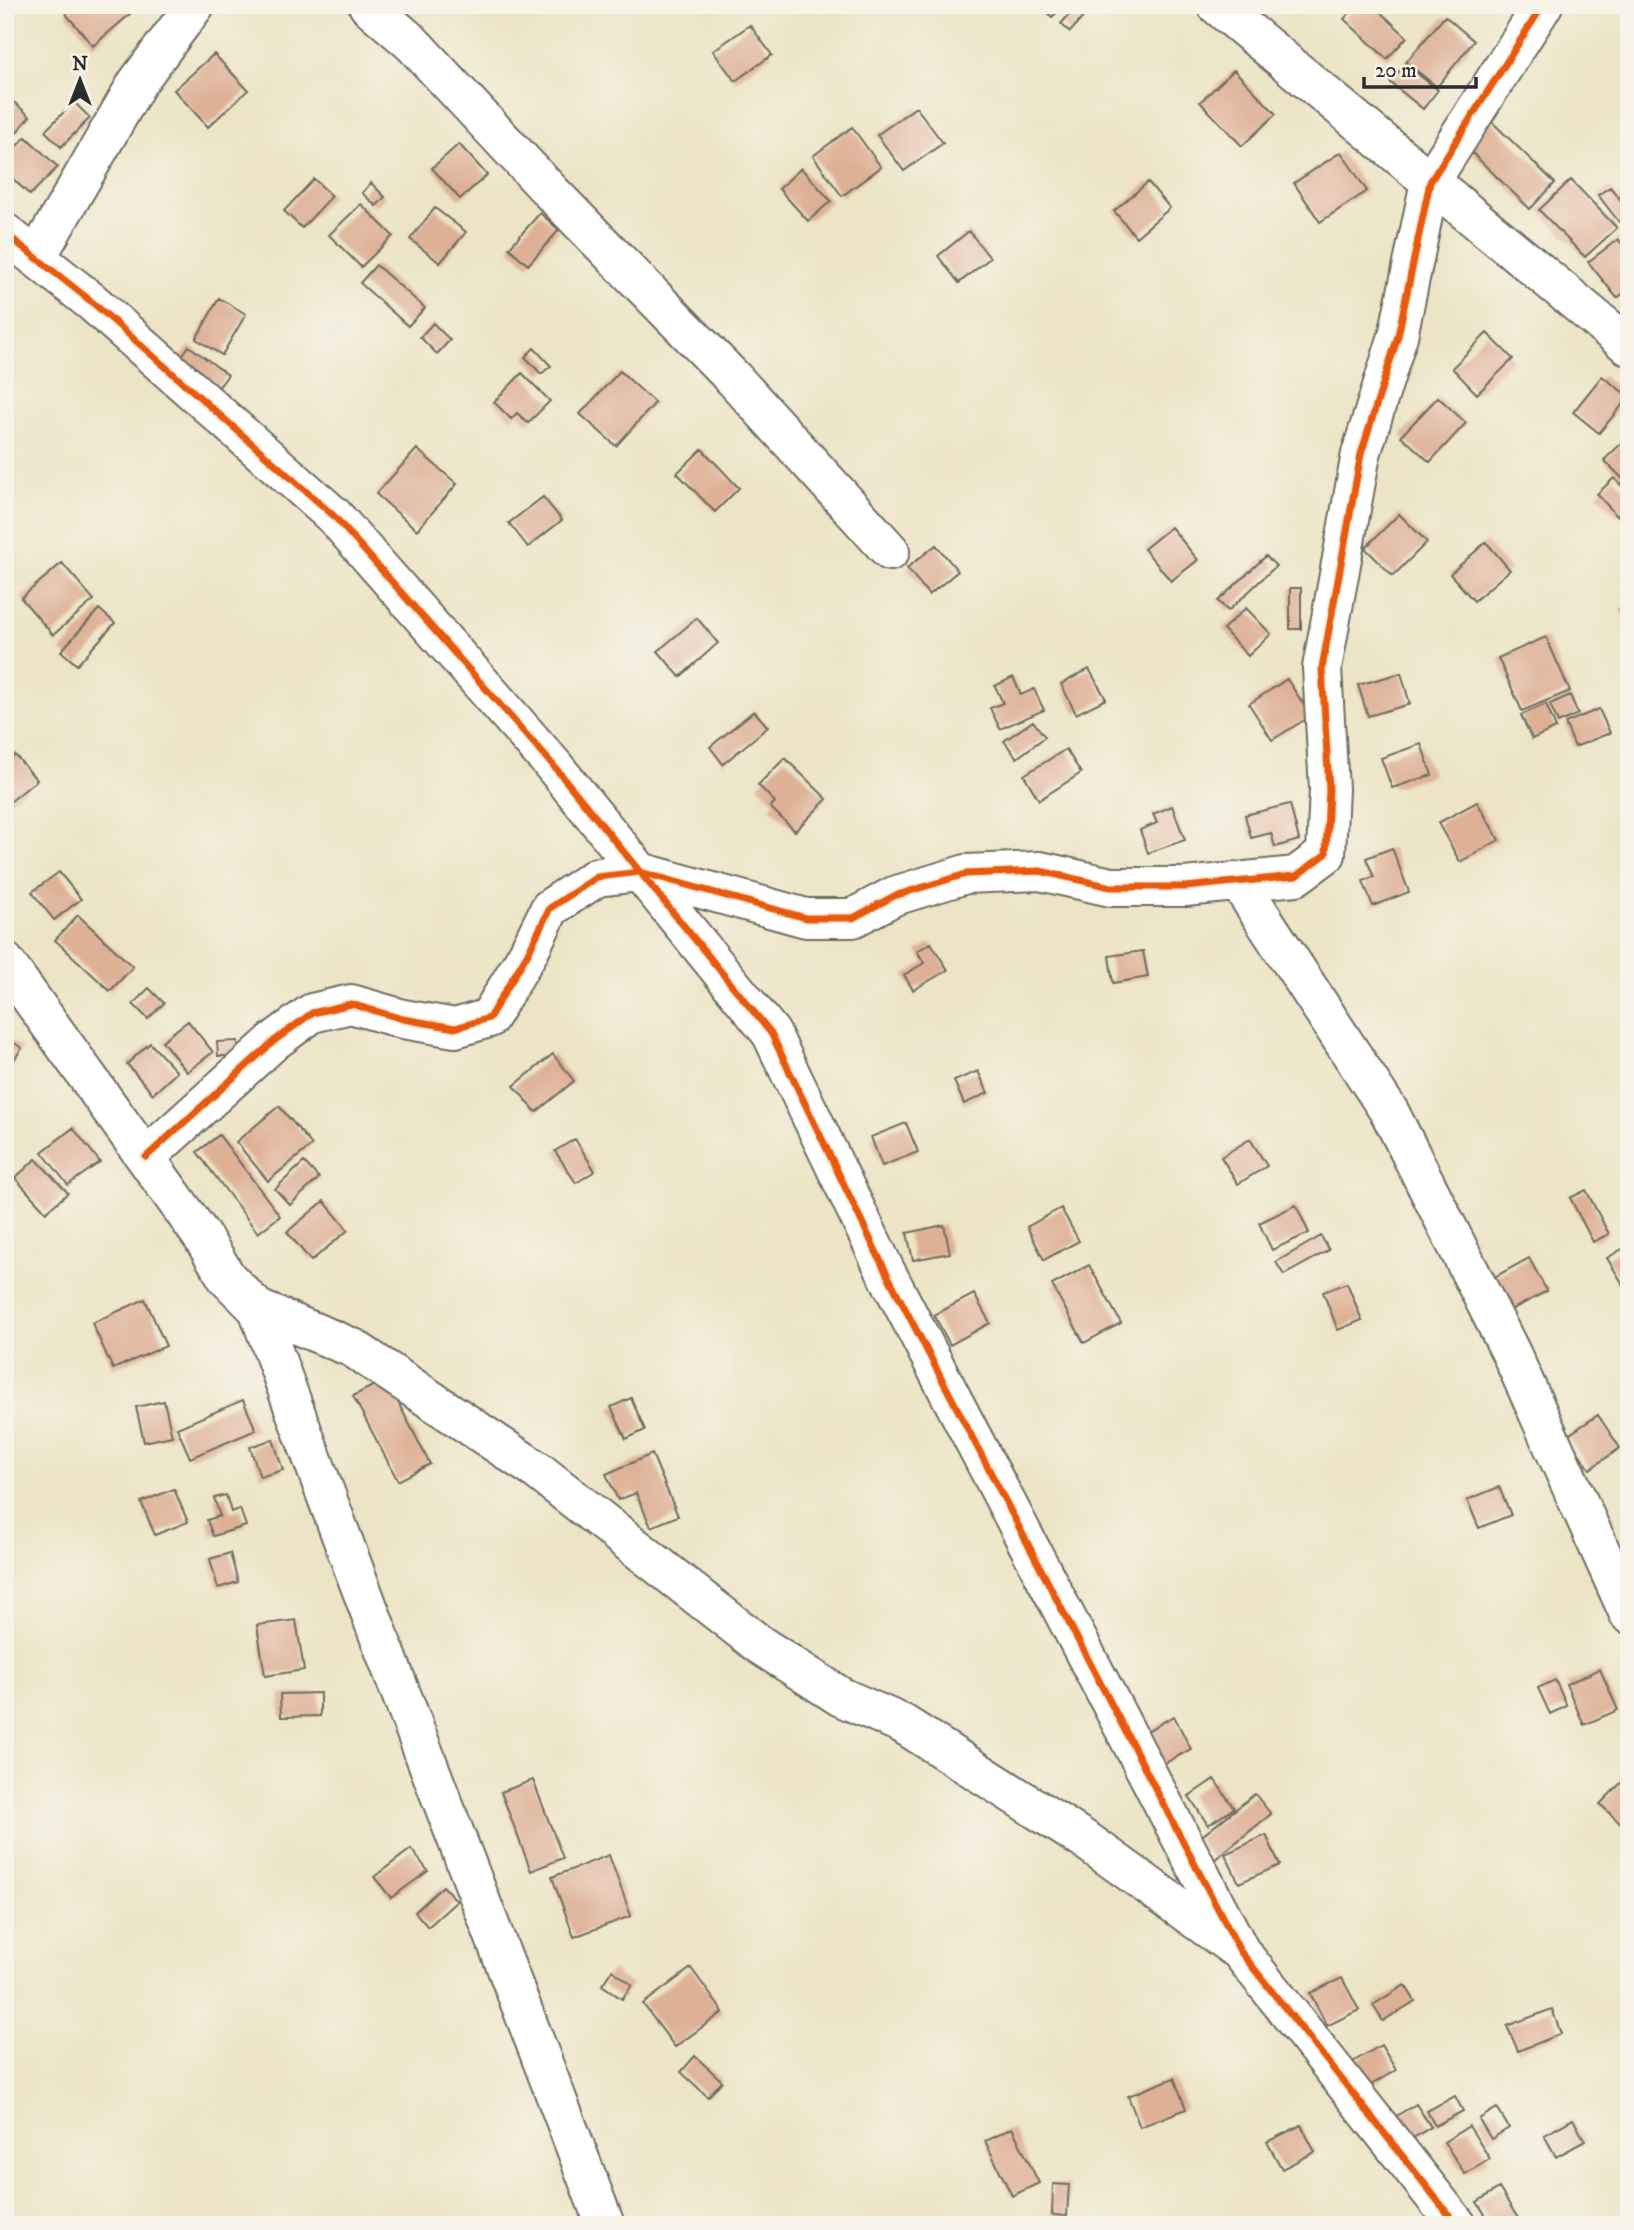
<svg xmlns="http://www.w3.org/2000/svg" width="1634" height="2230" viewBox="0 0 1634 2230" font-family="'IM FELL DW Pica',serif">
<rect width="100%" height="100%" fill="#f7f3e8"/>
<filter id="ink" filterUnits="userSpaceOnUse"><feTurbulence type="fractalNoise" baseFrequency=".0143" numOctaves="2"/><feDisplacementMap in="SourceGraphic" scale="14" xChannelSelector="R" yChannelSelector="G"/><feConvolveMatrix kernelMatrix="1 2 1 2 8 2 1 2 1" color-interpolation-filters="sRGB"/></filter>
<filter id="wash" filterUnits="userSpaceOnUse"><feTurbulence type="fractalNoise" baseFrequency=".00686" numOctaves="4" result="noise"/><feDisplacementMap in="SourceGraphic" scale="28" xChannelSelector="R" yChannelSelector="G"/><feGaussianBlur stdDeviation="1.57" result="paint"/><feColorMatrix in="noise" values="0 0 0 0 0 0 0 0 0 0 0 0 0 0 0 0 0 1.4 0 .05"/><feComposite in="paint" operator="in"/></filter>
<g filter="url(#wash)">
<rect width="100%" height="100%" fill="#ece4c5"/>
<g id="blocks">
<path fill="#deb197" d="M 76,5 L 123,5 L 130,14 L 93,46 L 66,14 Z
M 1040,5 L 1065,5 L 1052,17 Z
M 1077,5 L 1094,5 L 1070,32 L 1061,24 Z
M 1357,5 L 1373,5 L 1407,37 L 1387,59 L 1344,19 Z
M 1445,16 L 1474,41 L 1437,87 L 1406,62 Z
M 750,25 L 772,55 L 735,81 L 713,51 Z
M 214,54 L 248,90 L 208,127 L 174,90 Z
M 1405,64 L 1438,90 L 1423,109 L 1390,82 Z
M 1234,70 L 1276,114 L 1242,146 L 1200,102 Z
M 9,98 L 30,116 L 12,138 L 5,132 L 5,102 Z
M 74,102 L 90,118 L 61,147 L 45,131 Z
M 916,107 L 943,143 L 904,171 L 877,135 Z
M 1491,121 L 1555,183 L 1530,209 L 1466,147 Z
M 852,127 L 881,167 L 842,196 L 813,156 Z
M 26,137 L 58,167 L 30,195 L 5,171 L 5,157 Z
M 459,144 L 487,175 L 460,199 L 432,168 Z
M 1341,152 L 1367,191 L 1320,222 L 1294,183 Z
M 801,168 L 831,201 L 808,221 L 779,189 Z
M 314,179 L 332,196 L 302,228 L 284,211 Z
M 1571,180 L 1617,228 L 1585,257 L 1539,210 Z
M 1148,182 L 1170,208 L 1136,237 L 1114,211 Z
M 371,183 L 385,197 L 376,206 L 362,193 Z
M 1610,187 L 1629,210 L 1629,215 L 1619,222 L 1598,195 Z
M 361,204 L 393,236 L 361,267 L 329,235 Z
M 435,208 L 466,232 L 440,263 L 410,239 Z
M 540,213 L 559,230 L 528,265 L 509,248 Z
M 969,231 L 990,258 L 959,283 L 938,256 Z
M 1618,239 L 1629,252 L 1629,289 L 1617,298 L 1588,262 Z
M 376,265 L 425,308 L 408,326 L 360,283 Z
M 219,298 L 246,314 L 222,355 L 196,339 Z
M 433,323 L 450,340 L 437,354 L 420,337 Z
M 1487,333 L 1513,359 L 1477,394 L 1452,368 Z
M 189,346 L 228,375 L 218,388 L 179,360 Z
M 534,348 L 551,366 L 541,374 L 525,357 Z
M 620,371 L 655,403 L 616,446 L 580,414 Z
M 522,373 L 550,401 L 528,423 L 517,413 L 511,419 L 494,402 Z
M 1602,376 L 1629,397 L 1599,433 L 1573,412 Z
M 1438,397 L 1466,423 L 1430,462 L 1401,436 Z
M 1629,436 L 1629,485 L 1604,460 Z
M 417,449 L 457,484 L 417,530 L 376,494 Z
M 702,449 L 739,488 L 715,512 L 677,473 Z
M 1614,478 L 1629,493 L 1629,505 L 1617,516 L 1597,494 Z
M 543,497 L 562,520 L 528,547 L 509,523 Z
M 1399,514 L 1427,542 L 1393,576 L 1365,548 Z
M 1171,527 L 1198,560 L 1171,581 L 1144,549 Z
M 1486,542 L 1510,570 L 1474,601 L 1450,574 Z
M 936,545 L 958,571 L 929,595 L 907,568 Z
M 1266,556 L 1276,566 L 1228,611 L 1218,601 Z
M 62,563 L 94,600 L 53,635 L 21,598 Z
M 1290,588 L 1301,588 L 1301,629 L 1290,629 Z
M 1629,605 L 1629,625 L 1620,610 Z
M 1246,608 L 1271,634 L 1248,656 L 1223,629 Z
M 99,609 L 115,623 L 77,665 L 61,651 Z
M 697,618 L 718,643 L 680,677 L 658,651 Z
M 1546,637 L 1570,691 L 1522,711 L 1498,658 Z
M 1089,669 L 1106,699 L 1076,714 L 1061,684 Z
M 1401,673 L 1410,704 L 1368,716 L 1358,685 Z
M 1013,677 L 1021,695 L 1034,689 L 1044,710 L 1000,729 L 990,708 L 1003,703 L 995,686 Z
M 1287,679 L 1311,716 L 1272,740 L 1249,704 Z
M 1570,695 L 1578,714 L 1558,723 L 1550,704 Z
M 1546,704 L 1556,728 L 1532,739 L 1521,715 Z
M 1599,709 L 1610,733 L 1575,747 L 1565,723 Z
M 754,711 L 768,727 L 723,764 L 710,747 Z
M 1033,721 L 1045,737 L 1017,758 L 1004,741 Z
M 1421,744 L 1432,775 L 1392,788 L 1381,758 Z
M 1066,749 L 1081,773 L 1039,800 L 1024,775 Z
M 15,755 L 37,780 L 5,806 L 5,763 Z
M 785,758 L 827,799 L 795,831 L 770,807 L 775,802 L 758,785 Z
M 1477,802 L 1499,840 L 1460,862 L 1438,823 Z
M 1290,804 L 1299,840 L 1275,847 L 1271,833 L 1251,838 L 1245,815 Z
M 1172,806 L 1185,840 L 1148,853 L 1140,830 L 1157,823 L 1153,814 Z
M 1392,848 L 1409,892 L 1373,906 L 1363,881 L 1374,877 L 1366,858 Z
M 59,872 L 81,899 L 54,920 L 32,892 Z
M 78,915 L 133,967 L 110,991 L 55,940 Z
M 931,943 L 948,970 L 913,990 L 904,975 L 924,963 L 917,951 Z
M 1143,951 L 1148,977 L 1113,983 L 1109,956 Z
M 149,988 L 164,1003 L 148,1019 L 133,1004 Z
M 188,1021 L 213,1052 L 187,1072 L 162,1041 Z
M 5,1037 L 22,1048 L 5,1073 Z
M 238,1041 L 238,1056 L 218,1056 L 217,1042 Z
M 150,1043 L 177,1072 L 153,1094 L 127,1064 Z
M 553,1054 L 574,1081 L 536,1112 L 514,1086 Z
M 978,1071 L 988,1093 L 964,1104 L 954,1081 Z
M 279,1106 L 312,1145 L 268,1181 L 236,1142 Z
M 906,1123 L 918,1152 L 882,1166 L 871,1137 Z
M 73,1128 L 100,1162 L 68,1185 L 42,1152 Z
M 219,1135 L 280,1216 L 258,1233 L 197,1152 Z
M 575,1139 L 595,1171 L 576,1183 L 555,1151 Z
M 1250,1139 L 1267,1166 L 1238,1184 L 1221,1157 Z
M 36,1159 L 68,1193 L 46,1212 L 15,1178 Z
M 304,1162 L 319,1178 L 290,1205 L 275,1189 Z
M 1586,1190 L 1609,1234 L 1593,1242 L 1570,1198 Z
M 324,1201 L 348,1230 L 311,1261 L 287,1232 Z
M 1296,1205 L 1309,1233 L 1272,1250 L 1259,1223 Z
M 1061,1208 L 1079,1241 L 1044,1260 L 1027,1227 Z
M 944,1225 L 950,1253 L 913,1260 L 907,1233 Z
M 1321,1236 L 1329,1250 L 1284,1275 L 1276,1262 Z
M 1629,1245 L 1629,1283 L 1624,1286 L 1607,1258 Z
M 1529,1258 L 1547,1291 L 1509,1311 L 1491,1279 Z
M 1089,1265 L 1121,1323 L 1084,1343 L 1052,1285 Z
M 1347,1283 L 1362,1320 L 1338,1330 L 1323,1292 Z
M 974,1294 L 990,1323 L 950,1345 L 934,1315 Z
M 145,1299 L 166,1346 L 113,1369 L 92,1323 Z
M 386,1379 L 430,1464 L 398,1481 L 353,1396 Z
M 631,1398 L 645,1430 L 626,1439 L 611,1407 Z
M 243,1400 L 256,1430 L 190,1458 L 177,1428 Z
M 164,1401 L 172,1436 L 144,1442 L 136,1407 Z
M 1598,1415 L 1620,1448 L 1590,1469 L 1567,1436 Z
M 273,1439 L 283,1470 L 260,1477 L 250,1447 Z
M 652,1454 L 678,1516 L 651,1527 L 636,1493 L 618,1500 L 606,1474 Z
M 1499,1487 L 1511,1515 L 1479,1528 L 1467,1500 Z
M 174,1489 L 188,1522 L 155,1535 L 141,1502 Z
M 226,1495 L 231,1512 L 240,1509 L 246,1526 L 213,1536 L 207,1520 L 220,1516 L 214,1498 Z
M 230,1553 L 238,1582 L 218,1588 L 210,1559 Z
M 296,1620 L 304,1670 L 265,1676 L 257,1625 Z
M 1600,1669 L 1618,1710 L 1584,1725 L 1566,1684 Z
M 1555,1680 L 1567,1706 L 1550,1714 L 1538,1688 Z
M 320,1693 L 320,1716 L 281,1717 L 280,1694 Z
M 1174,1716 L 1191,1749 L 1160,1766 L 1143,1733 Z
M 1629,1775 L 1629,1828 L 1627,1830 L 1600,1804 Z
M 1214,1779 L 1234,1808 L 1208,1825 L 1189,1796 Z
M 533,1780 L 563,1858 L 531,1871 L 501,1792 Z
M 1255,1794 L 1271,1814 L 1214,1860 L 1197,1840 Z
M 1266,1835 L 1280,1865 L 1239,1883 L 1225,1854 Z
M 411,1849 L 428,1871 L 391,1898 L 374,1877 Z
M 609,1855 L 631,1916 L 574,1937 L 552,1877 Z
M 443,1886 L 457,1901 L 428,1927 L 415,1912 Z
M 691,1968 L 723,2012 L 675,2047 L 643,2004 Z
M 612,1970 L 632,1985 L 622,1999 L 602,1985 Z
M 1342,1978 L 1359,2010 L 1327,2026 L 1310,1993 Z
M 1405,1985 L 1415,2001 L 1383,2021 L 1373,2005 Z
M 1552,2009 L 1561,2034 L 1518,2051 L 1507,2026 Z
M 1381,2045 L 1396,2070 L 1366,2088 L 1351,2063 Z
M 695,2056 L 722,2081 L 708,2097 L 681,2072 Z
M 1174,2078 L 1186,2109 L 1140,2127 L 1128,2096 Z
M 1455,2096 L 1463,2111 L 1435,2126 L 1427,2111 Z
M 1416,2104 L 1431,2127 L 1405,2143 L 1391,2119 Z
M 1497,2108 L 1509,2128 L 1491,2139 L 1479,2119 Z
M 1573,2119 L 1585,2141 L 1556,2157 L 1544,2135 Z
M 1301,2125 L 1315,2152 L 1282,2169 L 1267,2142 Z
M 1469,2126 L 1490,2159 L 1465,2174 L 1444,2142 Z
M 1012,2128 L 1039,2183 L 1012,2196 L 985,2141 Z
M 1053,2184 L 1069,2185 L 1067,2216 L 1052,2215 Z
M 1499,2188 L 1521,2223 L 1518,2225 L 1492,2225 L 1477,2202 Z"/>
</g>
</g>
<g filter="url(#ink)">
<use href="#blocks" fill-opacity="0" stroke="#6f6c61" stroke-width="2"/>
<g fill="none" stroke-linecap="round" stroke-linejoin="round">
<g stroke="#6f6c61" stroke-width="42">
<path id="street" d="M 368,5 L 412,43 L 552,193 L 734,379 L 890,551
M 5,233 L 92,302 L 334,516 L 553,765 L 771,1033 L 885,1270 L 1240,1951 L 1457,2225
M 36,258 L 137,83 L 195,5
M 1239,882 L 1390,1113 L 1511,1353 L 1629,1614
M 146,1157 L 274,1041 L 312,1013 L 351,1004 L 403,1019 L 455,1028 L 489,1018 L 528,953 L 550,908 L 597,877 L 640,872 L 806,918 L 853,918 L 894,896 L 966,874 L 1040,871 L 1111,887 L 1185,887 L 1296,876 L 1326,854 L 1329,789 L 1322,668 L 1361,454 L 1398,336 L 1430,182 L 1543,5
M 258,1309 L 353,1348 L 538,1471 L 760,1645 L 841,1697 L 903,1724 L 1088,1842 L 1234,1947"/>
</g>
<g stroke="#6f6c61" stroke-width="42">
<path id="secondary" d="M 1217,5 L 1629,346
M 5,962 L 203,1238 L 227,1278 L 258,1309 C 368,1616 489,1919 605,2225"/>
</g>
<use href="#street" stroke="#fff" stroke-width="38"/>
<use href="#secondary" stroke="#fff" stroke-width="38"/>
<g stroke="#f7f3e8" stroke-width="11">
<path id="cycleway" d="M 5,233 L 92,302 L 334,516 L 553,765 L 771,1033 L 885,1270 L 1240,1951 L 1457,2225
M 146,1157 L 274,1041 L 312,1013 L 351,1004 L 403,1019 L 455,1028 L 489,1018 L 528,953 L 550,908 L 597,877 L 640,872 L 806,918 L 853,918 L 894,896 L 966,874 L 1040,871 L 1111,887 L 1185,887 L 1296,876 L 1326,854 L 1329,789 L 1322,668 L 1361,454 L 1398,336 L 1430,182 L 1543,5"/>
</g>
<use href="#cycleway" stroke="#e8590c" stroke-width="7"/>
</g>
</g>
<rect width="1634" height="2230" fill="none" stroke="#f7f3e8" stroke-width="28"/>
<g transform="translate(80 80)" stroke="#f7f3e8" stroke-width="5" paint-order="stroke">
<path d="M0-5L12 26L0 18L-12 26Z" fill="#2b2b2b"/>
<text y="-10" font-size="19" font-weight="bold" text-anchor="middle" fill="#2b2b2b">N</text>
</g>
<path d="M1364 77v10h112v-10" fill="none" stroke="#2b2b2b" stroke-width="3.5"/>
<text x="1375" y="77" font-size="21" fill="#2b2b2b" stroke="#f7f3e8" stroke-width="5" paint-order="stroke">20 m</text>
</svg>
